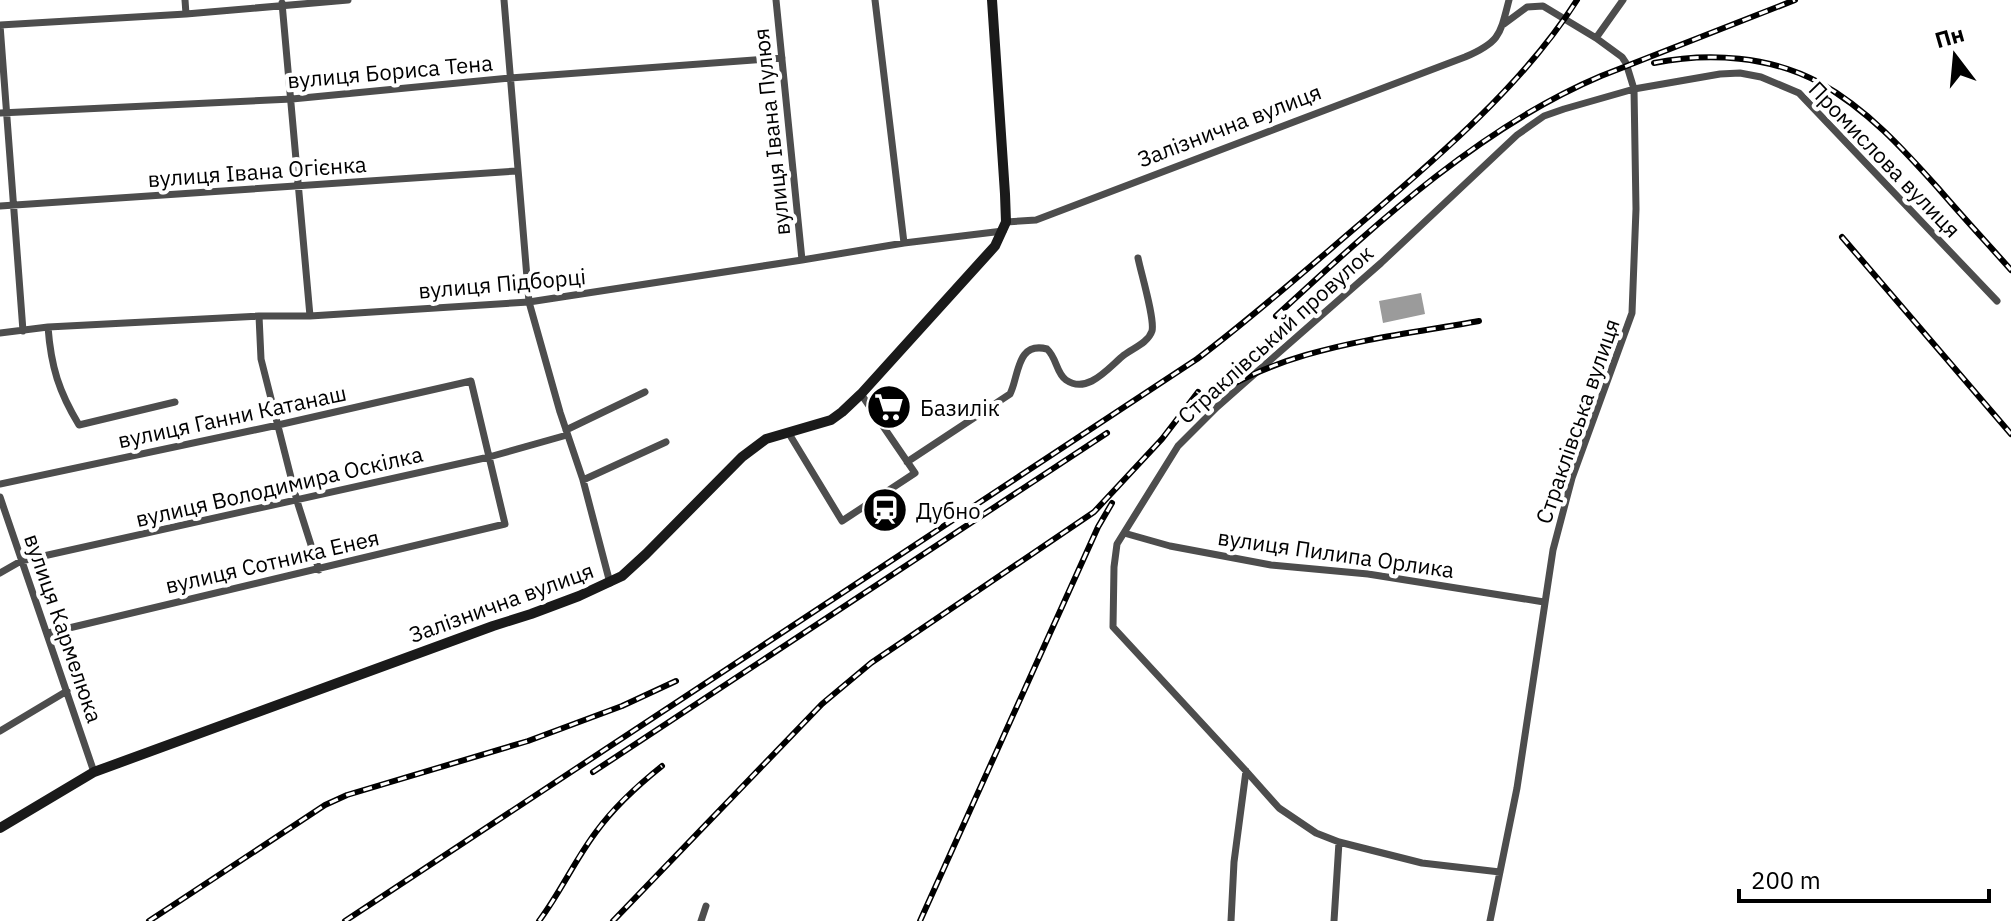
<svg xmlns="http://www.w3.org/2000/svg" width="2011" height="921" viewBox="0 0 2011 921" font-family="'IBM Plex Sans',sans-serif">
<rect width="100%" height="100%" fill="#fff"/>
<path fill="#9b9b9b" d="M 1421,293 L 1425,314 L 1383,323 L 1379,301 Z"/>
<g fill="none" stroke-linecap="round" stroke-linejoin="round">
<path stroke="#4d4d4d" stroke-width="7" d="M 185,0 L 186,14
M 504,0 L 529,302 L 560,412 L 583,480 L 610,583
M 776,0 L 802,260
M 875,0 L 904,243
M 282,3 L 310,316
M 0,25 L 186,14 L 348,0
M 0,25 L 23,331
M 1596,38 L 1623,0
M 0,113 L 292,99 L 510,78 L 782,58
M 0,206 L 517,171
M 1006,222 L 1036,220 L 1465,57 C 1500,42 1500,35 1509,0
M 259,316 L 261,359 L 297,501 L 319,570
M 48,327 C 51,367 59,392 79,425 L 175,402
M 0,333 L 48,327 L 259,316 L 310,316 L 529,302 L 802,260 L 904,243 L 1003,231
M 566,430 L 645,392
M 788,432 L 842,521 L 915,473 L 861,394
M 907,462 L 1010,394 C 1019,377 1016,341 1047,349 C 1057,358 1056,373 1066,380 C 1088,395 1109,367 1124,355 C 1133,348 1148,343 1152,331 C 1155,319 1141,273 1138,258
M 583,480 L 666,442
M 0,484 L 278,425 L 471,381 L 505,524 L 48,633
M 0,497 L 94,772
M 1124,533 L 1170,546 L 1271,565 L 1368,574 L 1544,602
M 0,573 L 21,561 L 489,457 L 567,435
M 0,731 L 67,691
M 1500,872 L 1422,863 L 1339,842 L 1316,833 L 1279,808 L 1246,771 L 1113,627 L 1114,567 L 1117,544 L 1178,446 L 1217,407 L 1381,263 L 1517,135 L 1544,116 L 1564,109 L 1634,89 L 1720,74 L 1740,73 L 1761,77 L 1799,93 L 1997,301
M 701,921 L 706,906
M 1231,921 L 1234,862 L 1246,771
M 1334,921 L 1339,842
M 1490,921 L 1517,788 L 1553,550 L 1572,478 L 1632,313 L 1636,209 L 1634,89 L 1626,63 L 1622,57 L 1596,38 L 1543,6 L 1527,7 L 1504,24"/>
<path stroke="#1a1a1a" stroke-width="10" d="M 0,828 L 94,772 L 493,626 L 531,614 L 579,596 L 622,576 L 646,554 L 742,457 L 766,439 L 831,420 L 842,412 L 861,394 L 995,246 L 1006,222 L 1005,194 L 992,0"/>
<g stroke="#000" stroke-width="6">
<path id="rail" d="M 1654,63 C 1709,52 1771,56 1820,83 C 1867,109 1903,149 1938,188 C 1962,216 1987,243 2011,270
M 1842,237 L 2011,434
M 1276,316 C 1374,226 1478,128 1601,76 L 1795,0
M 1191,411 C 1274,347 1380,339 1479,321
M 593,772 L 1107,433
M 149,921 L 325,805 L 347,795 L 528,741 L 622,706 L 676,681
M 345,921 L 1197,359 C 1254,316 1307,269 1361,223 C 1437,158 1524,84 1577,0
M 539,921 C 560,893 575,860 596,832 C 615,806 637,786 662,766
M 613,921 L 822,704 L 871,663 L 1094,512 L 1162,439 L 1198,392
M 920,921 L 1098,527 L 1112,503"/>
</g>
<use href="#rail" stroke="#fff" stroke-width="3" stroke-dasharray="9" stroke-linecap="butt"/>
</g>
<defs>
<g id="supermarket-disc" transform="scale(2.3)"><circle r="9.5" fill="#000" stroke="#fff"/><path d="M-6-5.5h2.5l.6 2H6L4.5 2H-2.5L-4.4-4H-6ZM-1.5 3.2a1.3 1.3 0 1 0 .1 0ZM3 3.2a1.3 1.3 0 1 0 .1 0Z" fill="#fff"/></g>
<g id="station-disc" transform="scale(2.3)"><circle r="9.5" fill="#000" stroke="#fff"/><path d="M-3-6H3Q5-6 5-4V2Q5 4 3 4L4.5 6H3L1.5 4h-3L-3 6H-4.5L-3 4Q-5 4-5 2V-4Q-5-6-3-6ZM-3.5-4v3h7v-3ZM-3.5 1v1.5H-2V1ZM2 1v1.5H3.5V1Z" fill="#fff"/></g>
</defs>
<g fill-rule="evenodd">
<use href="#supermarket-disc" x="889" y="407"/>
<use href="#station-disc" x="885" y="510"/>
</g>
<g text-anchor="middle" dominant-baseline="central" stroke-width="8" stroke-linejoin="round" paint-order="stroke">
<g font-size="22" fill="#000" stroke="#fff">
<text transform="translate(390 71) rotate(-5)">вулиця Бориса Тена</text>
<text transform="translate(1229 125) rotate(-21)">Залізнична вулиця</text>
<text transform="translate(771 132) rotate(-96)">вулиця Івана Пулюя</text>
<text transform="translate(1885 159) rotate(46)">Промислова вулиця</text>
<text transform="translate(257 171) rotate(-4)">вулиця Івана Огієнка</text>
<text transform="translate(502 283) rotate(-5)">вулиця Підборці</text>
<text transform="translate(1275 334) rotate(-42)">Страклівський провулок</text>
<text transform="translate(232 416) rotate(-12)">вулиця Ганни Катанаш</text>
<text transform="translate(1577 421) rotate(-71)">Страклівська вулиця</text>
<text transform="translate(279 486) rotate(-13)">вулиця Володимира Оскілка</text>
<text transform="translate(1336 553) rotate(8)">вулиця Пилипа Орлика</text>
<text transform="translate(272 561) rotate(-13)">вулиця Сотника Енея</text>
<text transform="translate(501 602) rotate(-20)">Залізнична вулиця</text>
<text transform="translate(64 628) rotate(71)">вулиця Кармелюка</text>
</g>
<g font-size="22" fill="#000" stroke="#fff" text-anchor="start">
<text x="920" y="407">Базилік</text>
<text x="916" y="510">Дубно</text>
</g>
</g>
<g transform="translate(1955 56) rotate(344)" stroke="#ffffff" stroke-width="6" paint-order="stroke">
<path d="M0-6L14 30L0 20L-14 30Z" fill="#000000"/>
<text y="-12" font-size="22" font-weight="bold" text-anchor="middle" fill="#000000">Пн</text>
</g>
<path d="M1739 889v12h250v-12" fill="none" stroke="#000000" stroke-width="4"/>
<text x="1751" y="889" font-size="24" fill="#000000" stroke="#ffffff" stroke-width="6" paint-order="stroke">200 m</text>
</svg>
